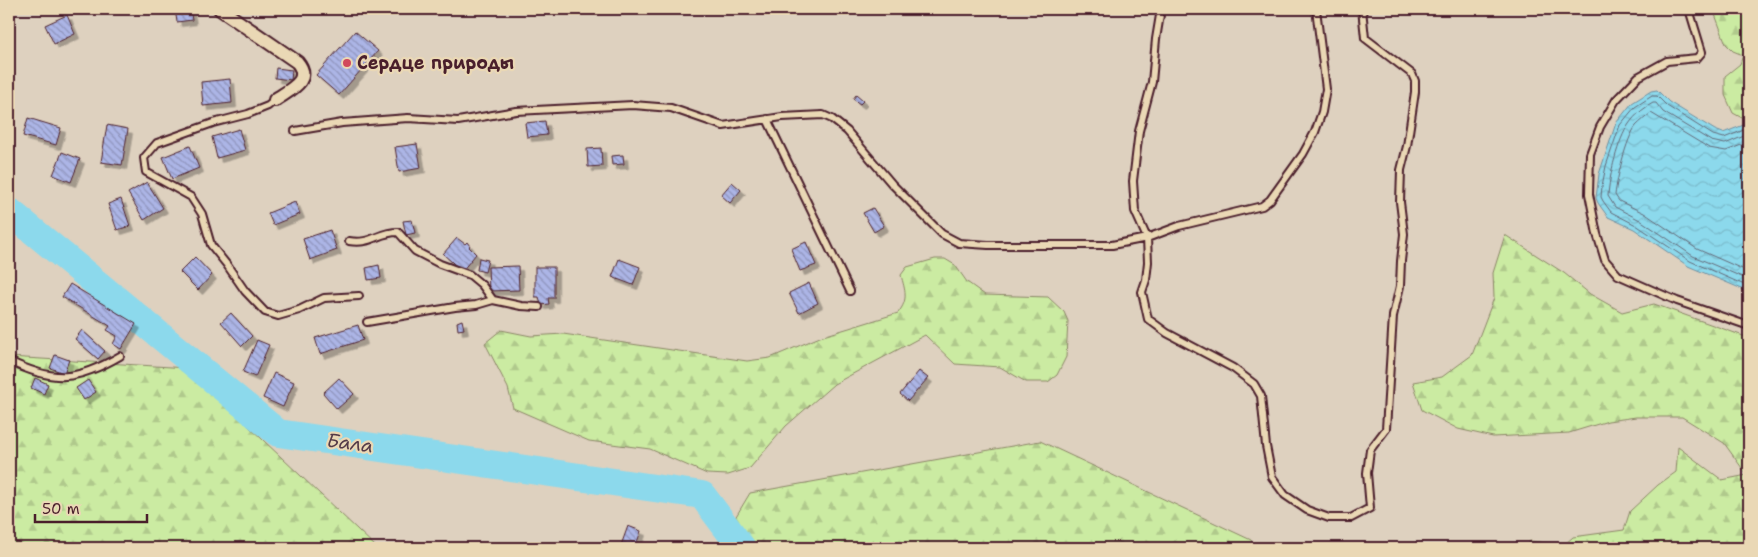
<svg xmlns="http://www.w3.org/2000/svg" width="1758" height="557" viewBox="0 0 1758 557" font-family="'Shantell Sans',sans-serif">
<defs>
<pattern id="forest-firs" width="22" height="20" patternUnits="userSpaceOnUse" patternTransform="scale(1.25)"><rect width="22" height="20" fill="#cbeba2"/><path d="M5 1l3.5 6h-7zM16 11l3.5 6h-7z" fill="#b0c98c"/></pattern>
<pattern id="water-waves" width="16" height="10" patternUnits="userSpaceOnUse" patternTransform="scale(1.25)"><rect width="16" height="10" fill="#8cd9ec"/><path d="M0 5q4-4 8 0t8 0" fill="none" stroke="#7abacb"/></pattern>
<pattern id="building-back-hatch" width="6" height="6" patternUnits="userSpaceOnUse" patternTransform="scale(1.25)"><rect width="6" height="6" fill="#acb5e6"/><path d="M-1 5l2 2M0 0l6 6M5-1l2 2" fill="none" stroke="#8e93bb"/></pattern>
<filter id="shadow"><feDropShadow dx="4.5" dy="4.5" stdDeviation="0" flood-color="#0004"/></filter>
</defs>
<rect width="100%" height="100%" fill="#ded1bf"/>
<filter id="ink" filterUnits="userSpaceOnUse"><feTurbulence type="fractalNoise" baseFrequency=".02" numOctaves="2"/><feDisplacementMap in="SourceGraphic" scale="10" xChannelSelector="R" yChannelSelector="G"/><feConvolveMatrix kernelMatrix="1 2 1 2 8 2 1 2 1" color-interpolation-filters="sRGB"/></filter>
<g filter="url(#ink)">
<path fill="url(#forest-firs)" stroke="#8a8566" d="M 1713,9 L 1749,9 L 1749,117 L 1744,119 L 1733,113 L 1725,95 L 1725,76 L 1740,64 L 1743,55 L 1733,51 L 1726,44 Z
M 1505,235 L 1564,273 L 1590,294 L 1622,312 L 1654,304 L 1749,338 L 1749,548 L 1526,548 L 1530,541 L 1564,545 L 1573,537 L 1624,530 L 1630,511 L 1658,485 L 1676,472 L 1678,447 L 1722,480 L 1747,475 L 1724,443 L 1682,417 L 1636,417 L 1608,421 L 1569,433 L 1493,437 L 1458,429 L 1422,410 L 1413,382 L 1442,377 L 1472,355 L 1494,298 L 1493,273 Z
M 935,259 L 945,259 L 955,265 L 967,282 L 985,295 L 1048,297 L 1064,312 L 1068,321 L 1066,357 L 1057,375 L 1048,382 L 1026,382 L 1000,367 L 955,364 L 925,335 L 834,384 L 786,426 L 750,468 L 728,475 L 707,474 L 650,449 L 589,441 L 513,408 L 508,388 L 485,343 L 501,330 L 531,336 L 563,334 L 747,361 L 770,358 L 820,337 L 898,313 C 909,299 905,291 901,275 L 907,267 Z
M 9,357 L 187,368 L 377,548 L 9,548 Z
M 1040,441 L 1251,540 L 1254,548 L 717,548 L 750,493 Z"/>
<path fill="url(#water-waves)" stroke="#728f9f" d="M 1657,90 L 1669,102 L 1715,130 L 1723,133 L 1749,123 L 1749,292 L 1688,266 L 1634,229 L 1608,217 L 1598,203 L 1596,198 L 1599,174 L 1616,123 L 1632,103 L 1651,91 Z"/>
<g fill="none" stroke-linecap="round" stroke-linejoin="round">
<path stroke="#646978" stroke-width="1" d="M 1749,128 L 1724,138 L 1713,135 L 1667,106 L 1657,96 L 1652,96 L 1635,107 L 1620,125 L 1606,166 L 1602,186 L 1601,197 L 1603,201 L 1611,212 L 1636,225 L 1690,261 L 1749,287
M 1749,134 L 1725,144 L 1711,141 L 1663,112 L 1656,103 L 1653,103 C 1644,108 1635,115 1629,124 C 1618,139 1609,177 1608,196 L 1615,207 L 1640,220 L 1693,256 L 1749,280
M 1749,142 L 1726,151 L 1709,148 L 1651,113 C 1646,117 1641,121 1636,126 C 1626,139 1617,178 1615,195 L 1619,201 L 1644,213 L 1697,249 L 1749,272"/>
<path stroke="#8cd9ec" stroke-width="28" d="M 9,211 L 278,433 L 702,495 L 742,548"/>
</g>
<path fill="url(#building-back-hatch)" stroke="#4a1f2b" filter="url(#shadow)" d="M 175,9 L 190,9 L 192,20 L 177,22 Z
M 67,15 L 75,34 L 54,44 L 45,25 Z
M 355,31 L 378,51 L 339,95 L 316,75 Z
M 276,68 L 292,70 L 291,80 L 275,78 Z
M 230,79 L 232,103 L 203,106 L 201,82 Z
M 856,95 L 863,101 L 860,104 L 853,99 Z
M 28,118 L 61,128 L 56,145 L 23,136 Z
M 545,121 L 547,135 L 527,137 L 525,123 Z
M 107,125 L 128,129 L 122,165 L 101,162 Z
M 239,129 L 245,150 L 217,158 L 212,137 Z
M 417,144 L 421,168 L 399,172 L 395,147 Z
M 190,146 L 199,168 L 172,179 L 163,157 Z
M 601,148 L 602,166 L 588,167 L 587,149 Z
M 62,152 L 80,159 L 71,182 L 53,175 Z
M 623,155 L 624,164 L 612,165 L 611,156 Z
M 147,182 L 163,208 L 144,220 L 128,193 Z
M 732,182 L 741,190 L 730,203 L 721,195 Z
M 121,199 L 130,226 L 117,230 L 108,204 Z
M 295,202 L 300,214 L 273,225 L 268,213 Z
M 873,208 L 884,226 L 874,232 L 863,213 Z
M 412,220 L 415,233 L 406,235 L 403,221 Z
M 330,230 L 337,250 L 310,260 L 303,239 Z
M 457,238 L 465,244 L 467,242 L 470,246 L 469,247 L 476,254 L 462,271 L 443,254 Z
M 806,242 L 816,265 L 800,271 L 791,249 Z
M 195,257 L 212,275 L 198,290 L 180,272 Z
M 479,258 L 488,260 L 485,272 L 477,270 Z
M 619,259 L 640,267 L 633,285 L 612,277 Z
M 379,265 L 381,278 L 368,280 L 366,268 Z
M 518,266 L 519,290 L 489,291 L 488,267 Z
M 535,267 L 554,267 L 554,298 L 548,298 L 549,304 L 541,305 L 539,297 L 535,297 Z
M 809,283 L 818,303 L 799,313 L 789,293 Z
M 70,284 L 136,324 L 121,349 L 113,344 L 117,336 L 107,330 L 110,326 L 62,297 Z
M 231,313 L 252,336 L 242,346 L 221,322 Z
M 462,320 L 464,329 L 458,330 L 457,322 Z
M 358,325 L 363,340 L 320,354 L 315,338 Z
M 82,330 L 105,351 L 98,359 L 75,339 Z
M 257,340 L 269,345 L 255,377 L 243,372 Z
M 55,355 L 69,360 L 64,373 L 50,368 Z
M 919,371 L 928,378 L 908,401 L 900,394 Z
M 274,373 L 294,382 L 283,407 L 263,398 Z
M 35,378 L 48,384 L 44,394 L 31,388 Z
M 339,378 L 354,394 L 337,409 L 323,393 Z
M 88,380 L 96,392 L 84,400 L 76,388 Z
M 628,526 L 641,531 L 635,548 L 620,548 Z"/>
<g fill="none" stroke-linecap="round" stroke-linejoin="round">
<g stroke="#4a1f2b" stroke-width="10">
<path id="lane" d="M 1161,9 L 1156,39 L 1152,82 L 1139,131 L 1133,181 L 1135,211 L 1147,238 L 1148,262 L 1146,280 L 1142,292 L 1148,319 L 1167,333 L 1233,368 L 1254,384 L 1261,396 L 1266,446 L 1272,477 L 1285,495 L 1307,510 L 1329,518 L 1351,518 L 1370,508 L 1367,473 L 1370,450 L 1386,429 L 1393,316 L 1400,286 L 1401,261 L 1404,234 L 1400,202 L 1401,170 L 1407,146 L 1415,92 L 1415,81 L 1412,74 L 1365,38 L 1362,9
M 1689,9 L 1702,52 L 1697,58 L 1667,61 L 1638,77 L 1616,100 L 1600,127 L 1590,154 L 1589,194 L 1597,234 L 1605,260 L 1618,275 L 1677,301 L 1749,326
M 275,100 L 268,106 L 248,114 L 213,123 L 157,143 L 144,158 L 146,172 L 191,197 L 202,214 L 211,245 L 227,265 L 245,291 L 265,312 L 278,316 L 299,310 L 324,298 L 359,296
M 767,119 L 850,291
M 295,131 L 342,123 L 408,118 L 458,121 L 516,111 L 633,105 L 671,108 L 723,126 L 782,117 L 823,115 L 832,119 L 847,131 L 892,184 L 942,234 L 959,243 L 988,245 L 1112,245 L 1147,238 L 1179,226 L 1262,206 L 1270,200 L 1303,154 L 1315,132 L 1322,112 L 1326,89 L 1316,9
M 349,241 C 371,245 378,232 398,232 L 415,251 L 440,264 L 470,275 L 482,285 L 493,300 L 521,306 L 539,307
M 367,322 L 455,307 L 476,305 L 493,300
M 9,361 C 54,383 77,381 120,356"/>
</g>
<g stroke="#4a1f2b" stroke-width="16">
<path id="street" d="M 220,9 L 297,62 C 313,81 289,90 275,100"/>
</g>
<use href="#lane" stroke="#ead8b5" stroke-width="6"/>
<use href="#street" stroke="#ead8b5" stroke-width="12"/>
</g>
</g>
<circle fill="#d1495b" stroke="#ead8b5" stroke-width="2" cx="347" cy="63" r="5"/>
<g text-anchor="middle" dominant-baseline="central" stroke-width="4.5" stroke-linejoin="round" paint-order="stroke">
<g font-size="18" font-weight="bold" fill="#4a1f2b" stroke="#ead8b5" text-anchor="start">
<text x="357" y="63">Сердце природы</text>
</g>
<g font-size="19" font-style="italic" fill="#543b48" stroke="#ead8b5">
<text transform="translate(350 443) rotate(8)">Бала</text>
</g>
</g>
<rect width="1758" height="557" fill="none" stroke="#ead8b5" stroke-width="30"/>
<rect x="15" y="15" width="1728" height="527" fill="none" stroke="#4a1f2b" stroke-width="2" filter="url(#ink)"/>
<path d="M35 514v8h112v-8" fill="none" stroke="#4a1f2b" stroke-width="2.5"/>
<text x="42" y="514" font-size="15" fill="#4a1f2b" stroke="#ead8b5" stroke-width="4" paint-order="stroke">50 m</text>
</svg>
